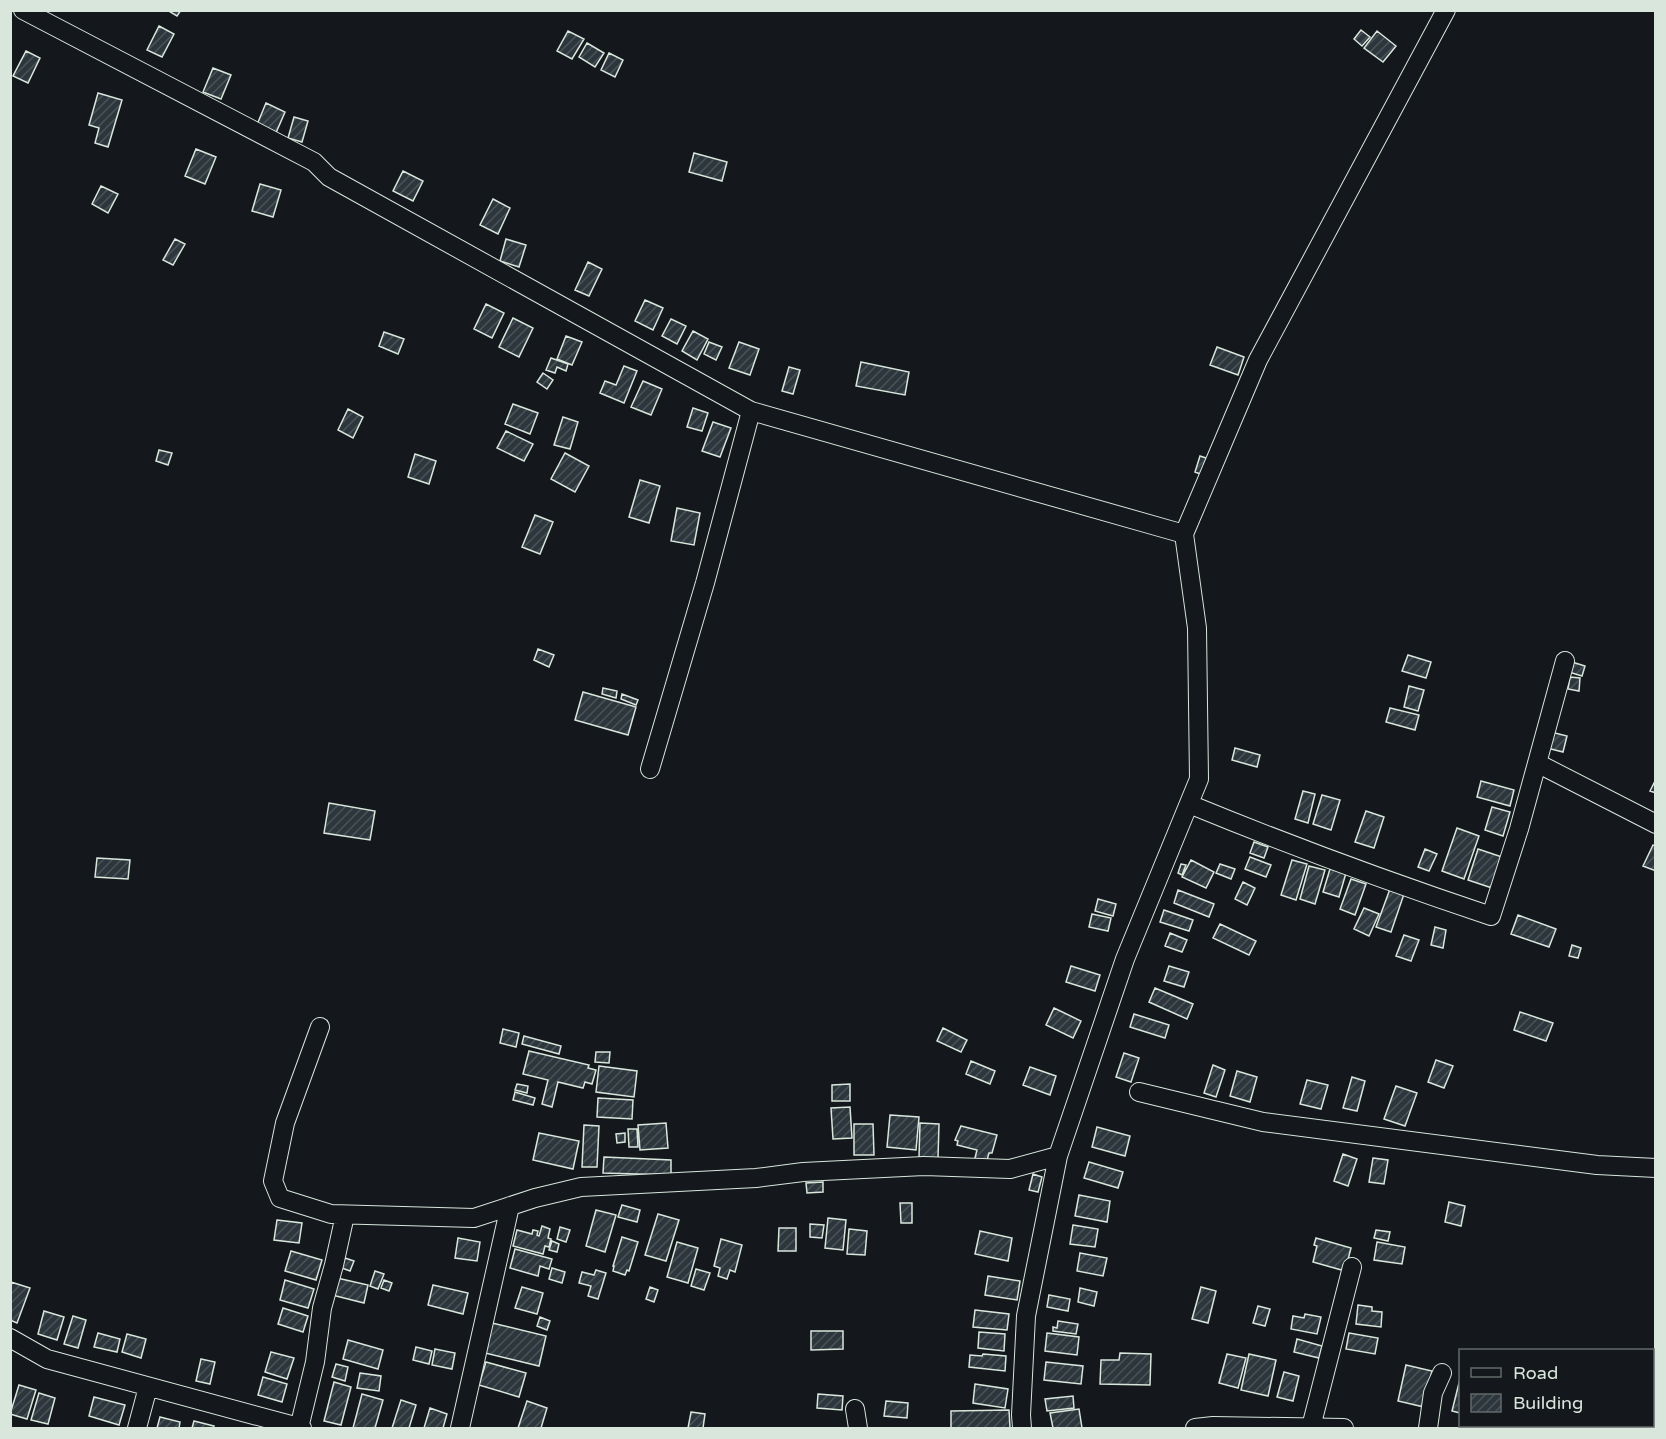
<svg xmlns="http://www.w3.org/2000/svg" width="1666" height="1439" viewBox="0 0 1666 1439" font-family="'Varela Round',sans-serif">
<defs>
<pattern id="building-hatch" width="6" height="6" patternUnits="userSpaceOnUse" patternTransform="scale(1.5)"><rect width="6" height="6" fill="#2c363c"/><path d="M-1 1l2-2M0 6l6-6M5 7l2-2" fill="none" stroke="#4a5358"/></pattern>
</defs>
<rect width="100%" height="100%" fill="#14181c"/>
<path fill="url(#building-hatch)" stroke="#d8e6dc" stroke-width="1.5" d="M 167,10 L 181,10 L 177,16 Z
M 159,26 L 174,34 L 162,57 L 147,50 Z
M 1361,30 L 1370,37 L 1362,46 L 1354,39 Z
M 568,31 L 584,39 L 572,59 L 557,51 Z
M 1377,31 L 1396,46 L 1383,62 L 1364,48 Z
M 587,43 L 604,53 L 595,67 L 579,57 Z
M 26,51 L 40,58 L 28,83 L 13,76 Z
M 609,53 L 623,60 L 615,77 L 601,70 Z
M 213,68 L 231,75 L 221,99 L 203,92 Z
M 98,93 L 122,100 L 108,147 L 95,143 L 99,128 L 89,125 Z
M 266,103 L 285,112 L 275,135 L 256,127 Z
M 294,117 L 308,121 L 302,142 L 288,138 Z
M 196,149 L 216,157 L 205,184 L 185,176 Z
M 694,153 L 727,162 L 722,181 L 689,172 Z
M 403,171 L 423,181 L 413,201 L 393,191 Z
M 260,184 L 281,190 L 273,217 L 252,211 Z
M 101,186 L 118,194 L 108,213 L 92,204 Z
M 493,199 L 510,208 L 498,234 L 480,225 Z
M 175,239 L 185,244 L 173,265 L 163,260 Z
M 506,239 L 526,245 L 519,267 L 500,261 Z
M 588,262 L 602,269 L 589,296 L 575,290 Z
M 645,300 L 663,308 L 653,330 L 635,321 Z
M 486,304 L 504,313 L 492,338 L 474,329 Z
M 513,318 L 533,328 L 519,357 L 499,347 Z
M 671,319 L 686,326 L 677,344 L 662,336 Z
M 693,331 L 708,339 L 697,360 L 682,351 Z
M 384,332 L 404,339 L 398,354 L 379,346 Z
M 566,336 L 582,342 L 572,365 L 557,359 Z
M 709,342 L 722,347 L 716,360 L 704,354 Z
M 739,342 L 759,349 L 750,375 L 729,368 Z
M 1217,347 L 1244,357 L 1238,375 L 1210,365 Z
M 551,358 L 568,364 L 566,371 L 557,367 L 555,373 L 546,370 Z
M 861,362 L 909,372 L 905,395 L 856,386 Z
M 624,366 L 637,371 L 624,403 L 600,393 L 605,381 L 616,385 Z
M 789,367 L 800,370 L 793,394 L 782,391 Z
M 543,373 L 553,380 L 547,389 L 537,382 Z
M 643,381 L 662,389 L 651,415 L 631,407 Z
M 513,404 L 538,413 L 530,434 L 505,424 Z
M 693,408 L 708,413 L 702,431 L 687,427 Z
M 348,409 L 363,417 L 353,438 L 338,430 Z
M 563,417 L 578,422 L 570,449 L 554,445 Z
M 713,422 L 731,428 L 720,457 L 702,451 Z
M 506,431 L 533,444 L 524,461 L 497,448 Z
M 159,450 L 172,453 L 168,465 L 156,461 Z
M 565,453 L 589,466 L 575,492 L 551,479 Z
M 415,454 L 436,461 L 429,484 L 408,477 Z
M 1200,456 L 1209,459 L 1203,475 L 1195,472 Z
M 640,480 L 660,486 L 649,523 L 629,517 Z
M 677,508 L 700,513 L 694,545 L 671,541 Z
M 535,515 L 553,522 L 540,554 L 522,547 Z
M 538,649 L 554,655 L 549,667 L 534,660 Z
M 1408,655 L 1431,662 L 1426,678 L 1402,671 Z
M 1572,662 L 1585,666 L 1582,676 L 1569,672 Z
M 1570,677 L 1580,678 L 1579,691 L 1568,689 Z
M 1409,686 L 1424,690 L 1418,711 L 1404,707 Z
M 603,688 L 617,691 L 616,698 L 602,694 Z
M 583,692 L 636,707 L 628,735 L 575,720 Z
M 622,694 L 638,700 L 636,705 L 621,699 Z
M 1390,708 L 1419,715 L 1415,730 L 1386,722 Z
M 1551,732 L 1567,736 L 1563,752 L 1547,748 Z
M 1235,748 L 1260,755 L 1257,767 L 1232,760 Z
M 1656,779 L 1656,793 L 1650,791 Z
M 1481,781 L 1514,790 L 1510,806 L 1477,797 Z
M 1303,791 L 1315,794 L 1308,823 L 1295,819 Z
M 1322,795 L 1340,800 L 1331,830 L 1313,824 Z
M 329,803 L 375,811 L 370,840 L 324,833 Z
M 1492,807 L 1510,812 L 1503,836 L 1485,830 Z
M 1366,811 L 1384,817 L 1374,848 L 1355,842 Z
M 1457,828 L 1479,836 L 1464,879 L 1442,871 Z
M 1254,842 L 1268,847 L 1264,858 L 1250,853 Z
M 1653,845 L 1656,847 L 1656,871 L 1643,866 Z
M 1425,849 L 1437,854 L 1429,871 L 1418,867 Z
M 1478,849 L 1502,857 L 1492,888 L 1468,880 Z
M 1250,857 L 1271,865 L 1266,877 L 1245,869 Z
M 97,858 L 130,860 L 128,879 L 95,877 Z
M 1191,860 L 1214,872 L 1206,888 L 1182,877 Z
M 1292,860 L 1307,864 L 1296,900 L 1281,895 Z
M 1181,864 L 1186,865 L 1182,875 L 1178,873 Z
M 1220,864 L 1235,869 L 1231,879 L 1216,873 Z
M 1309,866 L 1325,870 L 1315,904 L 1300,899 Z
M 1330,869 L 1346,873 L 1339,897 L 1323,892 Z
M 1351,879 L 1366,884 L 1355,915 L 1340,909 Z
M 1243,882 L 1255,888 L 1247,905 L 1235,899 Z
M 1390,889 L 1404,894 L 1391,932 L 1376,927 Z
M 1178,890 L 1214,904 L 1209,917 L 1174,903 Z
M 1098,899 L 1116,904 L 1113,916 L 1095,911 Z
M 1364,908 L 1379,914 L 1369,936 L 1354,929 Z
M 1164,910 L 1193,920 L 1189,931 L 1160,922 Z
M 1092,914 L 1111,918 L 1108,931 L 1089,927 Z
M 1518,915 L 1556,929 L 1549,947 L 1511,934 Z
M 1220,924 L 1256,941 L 1249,955 L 1213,938 Z
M 1435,927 L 1446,930 L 1443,948 L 1431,945 Z
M 1170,933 L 1187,940 L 1182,952 L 1165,946 Z
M 1404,935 L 1419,940 L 1411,961 L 1396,956 Z
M 1572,945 L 1581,948 L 1578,958 L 1569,956 Z
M 1071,966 L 1100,975 L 1095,991 L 1066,982 Z
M 1169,966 L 1189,972 L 1184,987 L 1164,981 Z
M 1155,988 L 1193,1004 L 1187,1019 L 1149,1002 Z
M 1054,1008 L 1081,1021 L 1073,1038 L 1046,1025 Z
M 1520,1012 L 1553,1023 L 1546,1041 L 1514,1030 Z
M 1134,1014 L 1169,1025 L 1165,1038 L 1130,1027 Z
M 943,1028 L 967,1040 L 961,1052 L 937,1041 Z
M 503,1029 L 519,1033 L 516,1047 L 500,1043 Z
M 524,1036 L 561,1046 L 559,1054 L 522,1044 Z
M 529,1051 L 589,1065 L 588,1068 L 596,1070 L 592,1084 L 585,1082 L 583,1088 L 558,1082 L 552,1107 L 542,1104 L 548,1080 L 523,1074 Z
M 596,1052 L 610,1052 L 609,1063 L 595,1062 Z
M 1124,1053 L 1139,1058 L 1131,1082 L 1116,1077 Z
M 1436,1060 L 1453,1066 L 1444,1088 L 1428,1082 Z
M 971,1061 L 995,1071 L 990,1084 L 966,1074 Z
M 1213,1065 L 1225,1070 L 1216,1097 L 1204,1093 Z
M 599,1066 L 637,1071 L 634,1097 L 596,1092 Z
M 1030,1067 L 1056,1076 L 1050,1095 L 1023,1085 Z
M 1237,1071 L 1257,1077 L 1250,1102 L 1230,1096 Z
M 1352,1077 L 1365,1081 L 1357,1111 L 1343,1108 Z
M 1307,1080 L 1328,1085 L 1321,1109 L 1300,1104 Z
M 517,1084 L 528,1086 L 527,1093 L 515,1090 Z
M 850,1084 L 850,1101 L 832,1101 L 832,1085 Z
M 1396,1086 L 1417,1093 L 1405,1126 L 1384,1119 Z
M 515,1092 L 535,1098 L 533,1105 L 513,1100 Z
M 598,1098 L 633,1100 L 632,1119 L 597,1117 Z
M 850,1107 L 852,1138 L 833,1139 L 831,1108 Z
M 890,1115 L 919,1117 L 916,1150 L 887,1147 Z
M 666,1123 L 668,1148 L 640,1150 L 638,1125 Z
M 920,1123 L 939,1124 L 938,1158 L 919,1157 Z
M 854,1124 L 873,1124 L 874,1155 L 854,1155 Z
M 584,1125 L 599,1126 L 597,1167 L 582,1167 Z
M 961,1126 L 997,1135 L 992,1153 L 989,1153 L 986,1164 L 974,1162 L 977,1150 L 957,1145 L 958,1141 L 955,1140 Z
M 1097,1127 L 1130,1136 L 1125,1156 L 1092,1147 Z
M 628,1129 L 637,1129 L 638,1147 L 629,1147 Z
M 539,1133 L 579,1141 L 573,1169 L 533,1160 Z
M 625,1133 L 625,1142 L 617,1143 L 616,1134 Z
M 1343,1154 L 1357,1159 L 1348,1186 L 1334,1181 Z
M 604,1157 L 671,1160 L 671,1175 L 603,1173 Z
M 1373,1158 L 1388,1160 L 1384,1184 L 1369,1182 Z
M 1089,1162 L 1123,1172 L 1118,1188 L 1084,1178 Z
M 1033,1174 L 1042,1177 L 1038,1192 L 1029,1190 Z
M 823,1182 L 823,1192 L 807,1193 L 806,1183 Z
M 1079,1195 L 1110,1201 L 1107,1222 L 1075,1216 Z
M 1449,1202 L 1465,1206 L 1461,1226 L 1445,1222 Z
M 900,1203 L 912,1203 L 912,1223 L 901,1223 Z
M 622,1205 L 640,1210 L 637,1222 L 618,1217 Z
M 596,1210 L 616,1215 L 605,1252 L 586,1246 Z
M 658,1214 L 679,1220 L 666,1261 L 645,1255 Z
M 828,1218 L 846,1220 L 843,1250 L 825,1248 Z
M 277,1220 L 302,1223 L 299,1243 L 274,1240 Z
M 810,1224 L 824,1225 L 822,1238 L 810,1237 Z
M 1073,1225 L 1098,1229 L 1095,1247 L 1070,1244 Z
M 542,1226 L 550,1229 L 548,1238 L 551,1239 L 549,1247 L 545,1246 L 543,1254 L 513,1246 L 517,1230 L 532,1234 L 533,1230 L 538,1231 L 537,1235 L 539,1236 Z
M 560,1227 L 570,1230 L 566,1242 L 557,1239 Z
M 779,1228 L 796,1228 L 796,1251 L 778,1251 Z
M 849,1229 L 867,1231 L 865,1255 L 847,1254 Z
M 1376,1230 L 1390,1232 L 1388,1241 L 1374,1238 Z
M 980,1231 L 1012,1238 L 1008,1261 L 975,1254 Z
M 622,1237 L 638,1242 L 629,1271 L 627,1270 L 625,1275 L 613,1271 L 614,1266 L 613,1266 Z
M 458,1238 L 480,1242 L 477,1261 L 455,1258 Z
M 1316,1238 L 1351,1248 L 1345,1271 L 1313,1262 L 1317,1246 L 1314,1245 Z
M 721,1239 L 742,1245 L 735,1272 L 730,1270 L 727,1279 L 718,1276 L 720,1268 L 714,1266 Z
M 552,1241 L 559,1244 L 557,1252 L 549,1250 Z
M 677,1242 L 698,1248 L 688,1283 L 667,1277 Z
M 1377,1242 L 1405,1247 L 1402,1264 L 1374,1260 Z
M 515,1249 L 552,1259 L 549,1269 L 540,1266 L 538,1276 L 510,1268 Z
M 291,1251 L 322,1260 L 316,1280 L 285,1271 Z
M 1080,1253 L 1107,1258 L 1103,1276 L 1077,1271 Z
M 345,1258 L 354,1261 L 350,1271 L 342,1268 Z
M 552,1268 L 565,1272 L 562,1283 L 549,1279 Z
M 696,1269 L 710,1273 L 704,1290 L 691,1286 Z
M 596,1270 L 606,1273 L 598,1299 L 588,1296 L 591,1286 L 579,1283 L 582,1272 L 594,1275 Z
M 375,1271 L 384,1274 L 378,1289 L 370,1286 Z
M 988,1276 L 1020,1281 L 1017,1300 L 985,1295 Z
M 337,1278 L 368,1285 L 364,1303 L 332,1295 Z
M 285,1280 L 314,1289 L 308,1308 L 280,1300 Z
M 384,1280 L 392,1283 L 389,1291 L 381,1288 Z
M 11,1282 L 30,1288 L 17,1323 L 10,1320 Z
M 433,1285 L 468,1293 L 463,1314 L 428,1305 Z
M 522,1287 L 543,1293 L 537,1314 L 515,1308 Z
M 650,1287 L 658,1290 L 654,1302 L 646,1299 Z
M 1201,1287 L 1216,1291 L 1208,1323 L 1192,1319 Z
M 1080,1288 L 1097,1292 L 1094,1306 L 1078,1302 Z
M 1049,1295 L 1070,1299 L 1068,1311 L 1047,1307 Z
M 1358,1305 L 1372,1307 L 1372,1311 L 1382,1312 L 1381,1327 L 1356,1324 Z
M 1258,1306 L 1270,1309 L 1265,1326 L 1253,1323 Z
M 283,1308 L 308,1316 L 303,1332 L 278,1324 Z
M 975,1310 L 1009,1314 L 1007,1330 L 973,1327 Z
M 44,1311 L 64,1317 L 57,1340 L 38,1334 Z
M 1305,1314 L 1321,1317 L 1317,1334 L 1291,1329 L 1293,1316 L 1304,1318 Z
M 73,1316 L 86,1320 L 78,1348 L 64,1344 Z
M 540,1317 L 550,1321 L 547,1330 L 537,1326 Z
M 1058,1321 L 1078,1324 L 1076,1334 L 1053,1331 L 1053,1327 L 1057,1328 Z
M 492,1323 L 546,1336 L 539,1366 L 485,1353 Z
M 811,1331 L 843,1331 L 843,1349 L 811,1350 Z
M 979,1332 L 1005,1334 L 1004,1351 L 978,1348 Z
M 98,1333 L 120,1339 L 117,1352 L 94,1347 Z
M 1047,1333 L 1079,1337 L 1077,1355 L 1045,1351 Z
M 1349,1333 L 1378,1338 L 1375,1354 L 1346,1349 Z
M 127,1334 L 146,1339 L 141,1358 L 122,1352 Z
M 1297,1339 L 1322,1346 L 1319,1358 L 1294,1352 Z
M 348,1340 L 383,1350 L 378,1369 L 343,1359 Z
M 416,1347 L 432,1351 L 429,1364 L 413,1360 Z
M 435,1349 L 455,1353 L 452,1369 L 432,1365 Z
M 271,1352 L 294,1358 L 287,1379 L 265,1372 Z
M 1120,1353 L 1151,1354 L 1150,1385 L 1100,1384 L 1101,1360 L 1119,1360 Z
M 983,1354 L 1006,1356 L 1005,1371 L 969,1367 L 970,1355 L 982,1356 Z
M 1227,1354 L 1246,1358 L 1238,1388 L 1219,1383 Z
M 1249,1354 L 1276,1360 L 1268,1396 L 1241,1390 Z
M 201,1359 L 215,1362 L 210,1384 L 196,1381 Z
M 486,1362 L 526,1373 L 519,1397 L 479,1385 Z
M 1046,1362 L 1083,1366 L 1081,1384 L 1044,1380 Z
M 336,1364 L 348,1367 L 345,1381 L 332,1377 Z
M 1406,1365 L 1432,1371 L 1424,1407 L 1398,1401 Z
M 1284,1372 L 1299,1376 L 1293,1401 L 1277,1397 Z
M 360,1373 L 381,1376 L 379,1391 L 357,1388 Z
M 263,1377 L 287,1384 L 282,1402 L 258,1395 Z
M 1460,1379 L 1460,1413 L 1452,1411 Z
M 334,1382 L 351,1387 L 341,1425 L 324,1421 Z
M 975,1384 L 1008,1389 L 1005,1408 L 973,1403 Z
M 19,1385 L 36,1390 L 27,1419 L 10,1414 Z
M 39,1393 L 55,1398 L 48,1424 L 31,1420 Z
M 362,1394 L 383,1400 L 375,1428 L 353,1428 Z
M 818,1394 L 843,1396 L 842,1410 L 817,1408 Z
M 1073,1396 L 1074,1408 L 1047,1411 L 1045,1399 Z
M 94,1397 L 125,1405 L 119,1425 L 89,1416 Z
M 401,1400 L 416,1405 L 409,1428 L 392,1428 Z
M 527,1401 L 547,1408 L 541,1428 L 518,1428 Z
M 886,1401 L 908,1403 L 907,1418 L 884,1416 Z
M 430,1408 L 447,1414 L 443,1428 L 424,1428 Z
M 1079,1409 L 1082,1428 L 1053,1428 L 1050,1413 Z
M 1009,1410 L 1010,1428 L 951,1428 L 951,1411 Z
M 1652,1410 L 1656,1411 L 1656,1428 L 1629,1428 L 1630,1426 L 1652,1426 Z
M 691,1412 L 705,1414 L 703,1428 L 688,1428 Z
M 160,1417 L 180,1422 L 179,1428 L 157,1428 Z
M 194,1421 L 214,1426 L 213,1428 L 192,1428 Z"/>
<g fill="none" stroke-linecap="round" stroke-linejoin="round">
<g stroke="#d8e6dc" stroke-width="20">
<path id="minor" d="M 23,10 L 314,162 L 329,177 L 751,411 L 1184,534
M 1537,763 L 1656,824
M 650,769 L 705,583 L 751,411
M 1189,804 C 1289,845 1389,882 1491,916 L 1519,829 L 1565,661
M 320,1027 L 285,1123 L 273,1181 L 280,1198 L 331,1214 L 474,1218 L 535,1198 L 581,1187 L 756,1178 L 803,1172 L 924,1166 L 1010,1169 L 1058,1156
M 1139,1092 L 1263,1122 L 1597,1165 L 1656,1168
M 10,1338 L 47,1359 L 302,1428
M 855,1409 L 858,1428
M 1311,1427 L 1352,1267
M 137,1428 L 148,1387
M 299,1428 L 315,1362 L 322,1308 L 334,1265 L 345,1215
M 460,1428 L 510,1206
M 1022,1428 L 1021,1415 L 1026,1316 L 1058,1156 L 1125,959 L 1199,779 L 1197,628 L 1184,534 L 1258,360 L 1446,10
M 1195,1428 L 1213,1426 L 1344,1428
M 1428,1428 L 1433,1393 L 1442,1373"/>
</g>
<use href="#minor" stroke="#14181c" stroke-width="18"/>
</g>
<rect width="1666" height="1439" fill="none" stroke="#d8e6dc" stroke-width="24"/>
<rect x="1459" y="1349" width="195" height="78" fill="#14181c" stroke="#626a69" stroke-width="1.5"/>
<rect x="1471" y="1368" width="30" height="9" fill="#14181c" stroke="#626a69" stroke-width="1.5"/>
<text x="1513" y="1379" font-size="18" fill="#d8e6dc">Road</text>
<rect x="1471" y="1394" width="30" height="18" fill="url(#building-hatch)" stroke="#626a69" stroke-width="1.5"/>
<text x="1513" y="1409" font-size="18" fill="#d8e6dc">Building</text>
</svg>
